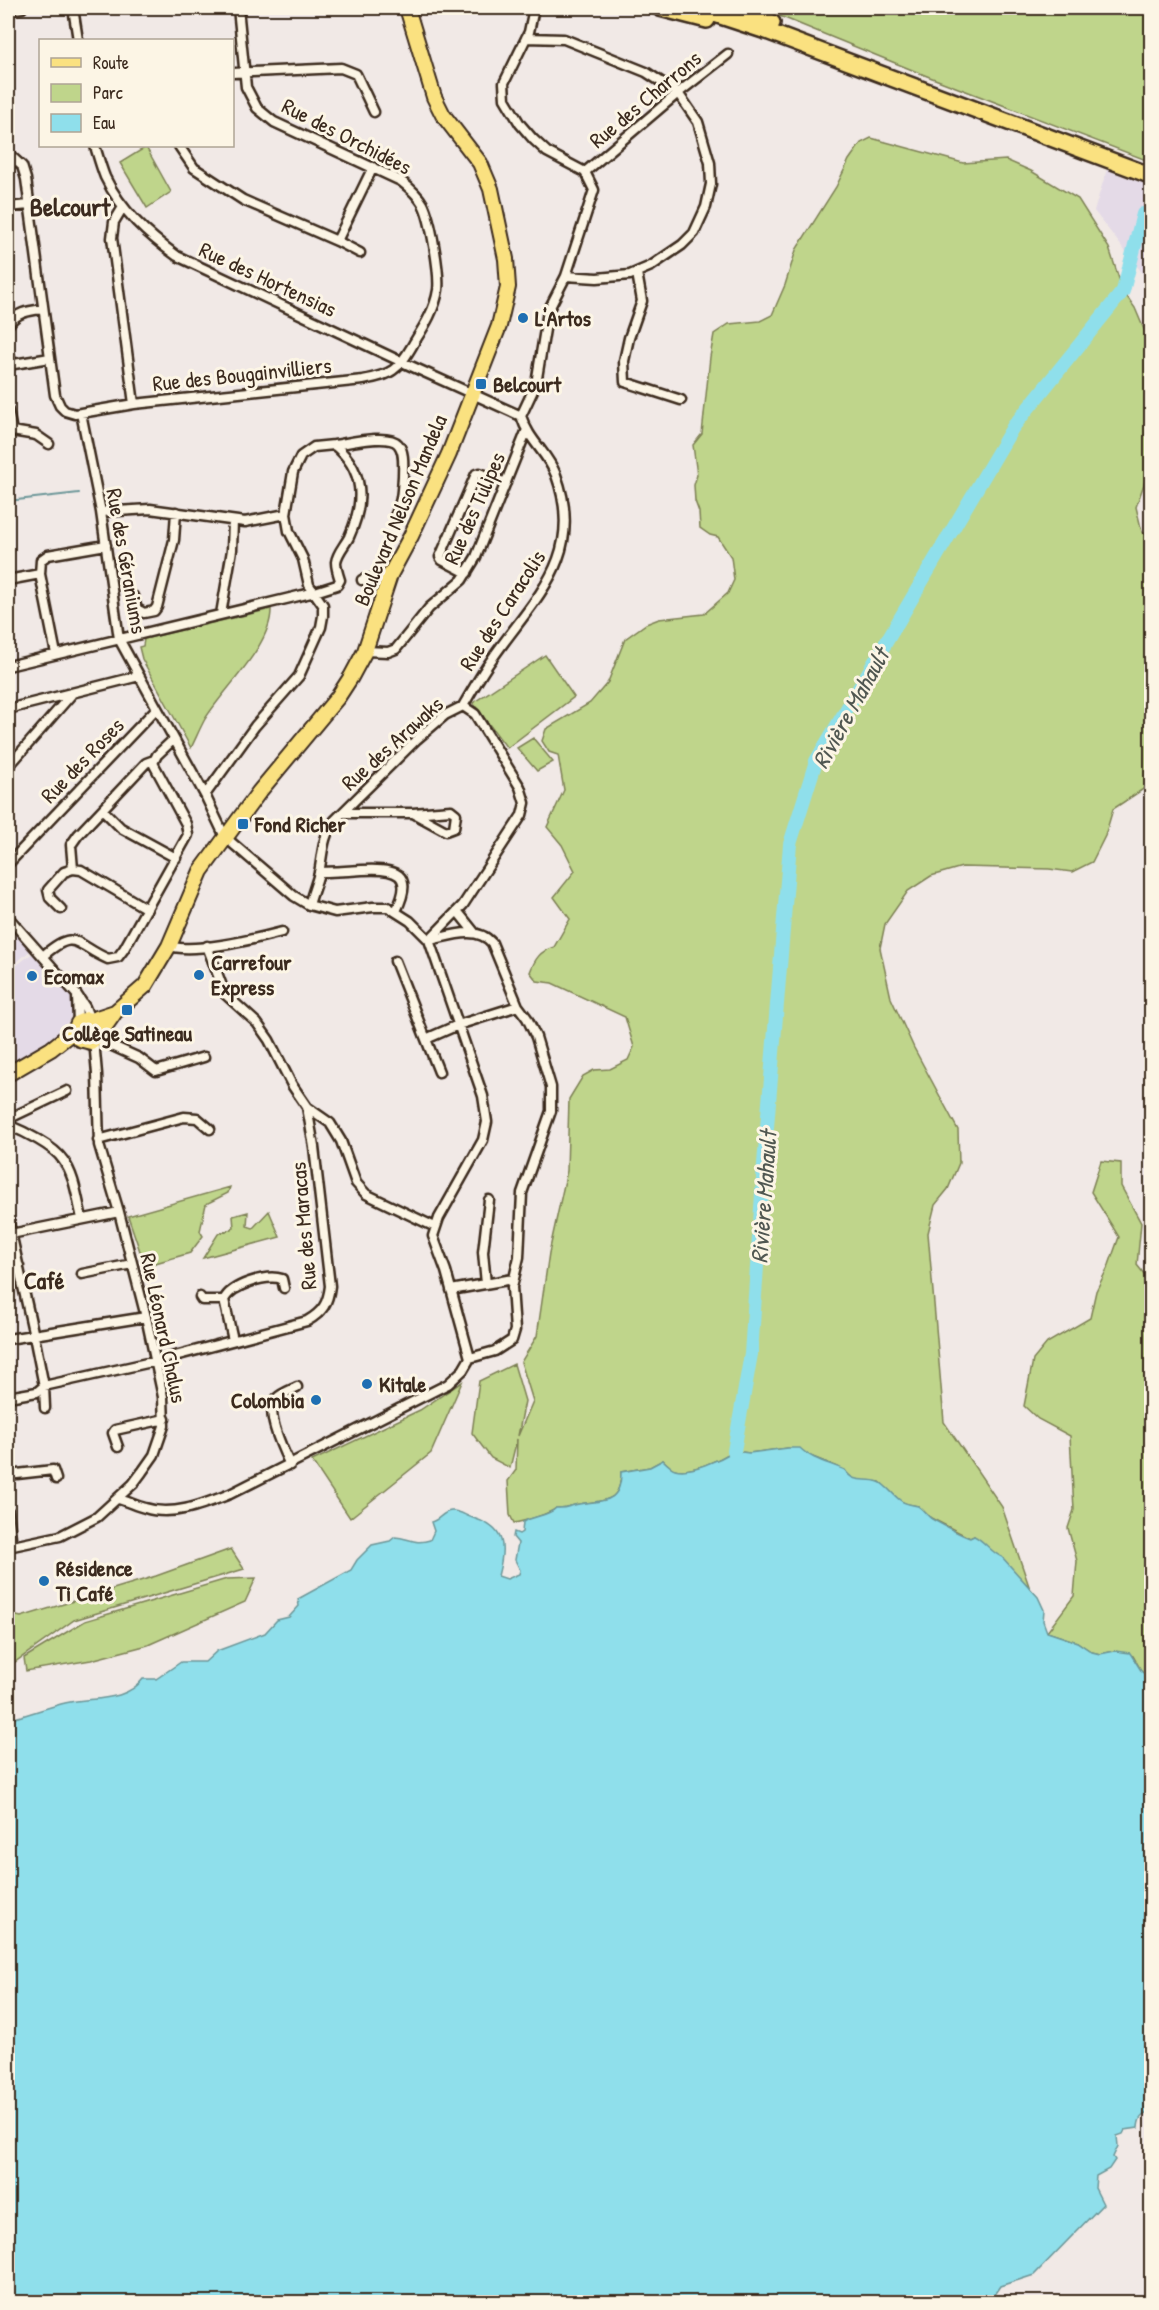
<svg xmlns="http://www.w3.org/2000/svg" width="1159" height="2310" viewBox="0 0 1159 2310" font-family="'Patrick Hand',sans-serif">
<rect width="100%" height="100%" fill="#f1e9e6"/>
<filter id="ink" filterUnits="userSpaceOnUse"><feTurbulence type="fractalNoise" baseFrequency=".0167" numOctaves="2"/><feDisplacementMap in="SourceGraphic" scale="12" xChannelSelector="R" yChannelSelector="G"/><feConvolveMatrix kernelMatrix="1 2 1 2 8 2 1 2 1" color-interpolation-filters="sRGB"/></filter>
<g filter="url(#ink)">
<path fill="#e4dae7" d="M 1108,166 L 1113,172 L 1151,186 L 1151,284 L 1094,211 Z
M 1151,487 L 1151,528 L 1144,529 L 1147,492 Z
M 8,925 L 30,951 L 8,969 Z
M 34,952 L 72,998 L 71,1017 L 60,1034 L 8,1067 L 8,972 Z"/>
<path fill="#bfd58b" stroke="#7d8054" stroke-width="1.5" d="M 760,8 L 1151,8 L 1152,150 L 1149,158 L 1146,160 L 927,76 Z
M 871,138 L 963,163 L 1006,160 L 1031,171 L 1078,199 L 1109,248 L 1123,291 L 1135,308 L 1151,346 L 1151,464 L 1136,507 L 1142,532 L 1151,537 L 1151,784 L 1113,809 L 1105,836 L 1092,862 L 1072,872 L 1049,869 L 962,867 L 931,876 L 908,891 L 885,924 L 880,948 L 891,998 L 914,1048 L 958,1130 L 959,1163 L 948,1189 L 935,1205 L 928,1233 L 944,1422 L 1002,1507 L 1030,1589 C 1022,1577 1008,1568 1001,1557 L 994,1554 L 974,1536 L 970,1538 L 931,1518 L 918,1506 L 907,1504 L 900,1501 L 880,1482 L 855,1480 L 838,1467 L 805,1454 L 788,1448 L 749,1453 L 734,1451 C 721,1459 690,1474 674,1469 C 671,1468 666,1463 663,1460 L 650,1467 L 621,1472 C 621,1504 604,1500 579,1504 C 571,1505 566,1509 556,1508 C 552,1513 522,1522 514,1523 L 510,1515 L 508,1481 L 516,1470 L 517,1439 L 510,1468 L 491,1458 L 472,1433 L 479,1381 L 514,1364 L 525,1401 L 518,1436 L 533,1401 L 521,1362 L 537,1336 L 549,1253 L 567,1171 L 569,1099 L 583,1076 L 594,1070 L 610,1069 L 628,1060 L 634,1047 L 625,1017 L 552,983 L 537,981 L 530,972 C 535,959 540,951 554,947 L 570,919 L 554,897 L 575,871 L 562,845 L 547,827 L 564,790 L 558,755 L 549,752 L 542,741 L 546,729 L 590,703 L 608,682 L 625,639 L 646,624 L 659,619 L 704,614 L 728,593 L 734,580 L 731,557 L 718,537 L 710,535 L 700,528 L 699,512 L 695,501 L 694,485 L 697,475 L 693,445 L 702,434 L 710,357 L 714,334 L 729,324 L 760,321 L 772,315 L 785,285 L 796,250 L 836,187 L 849,160 L 861,143 Z
M 146,147 L 171,192 L 147,208 L 120,163 Z
M 271,609 C 272,645 224,688 205,719 C 200,728 196,738 191,748 L 142,659 L 139,647 L 143,646 L 144,639 Z
M 545,655 L 574,697 L 507,748 L 473,703 Z
M 533,738 L 553,762 L 537,771 L 517,748 Z
M 1101,1161 L 1121,1163 L 1121,1186 L 1141,1223 L 1137,1265 L 1149,1280 L 1151,1335 L 1146,1361 L 1152,1366 L 1151,1678 L 1142,1672 L 1133,1656 L 1115,1651 L 1100,1654 L 1092,1652 L 1077,1642 L 1047,1632 L 1074,1596 L 1077,1561 L 1068,1528 L 1074,1510 L 1070,1436 L 1038,1419 L 1024,1406 L 1033,1360 L 1047,1343 L 1090,1318 L 1096,1291 L 1109,1265 L 1119,1237 L 1091,1192 Z
M 230,1187 L 228,1193 L 206,1204 L 200,1231 L 203,1236 L 190,1253 L 145,1266 L 128,1216 Z
M 269,1211 L 280,1237 L 203,1258 L 218,1234 L 234,1228 L 233,1216 L 248,1212 L 247,1226 L 253,1228 Z
M 462,1382 L 431,1453 L 350,1518 L 312,1461 L 420,1410 Z
M 231,1549 L 244,1569 L 74,1620 L 8,1667 L 8,1614 L 21,1617 L 156,1576 Z
M 256,1578 L 245,1602 L 148,1645 L 91,1660 L 26,1671 L 24,1658 L 85,1621 L 227,1579 Z"/>
<path fill="#8fdfeb" stroke="#6d9799" stroke-width="1.5" d="M 788,1448 L 800,1448 C 812,1460 830,1463 845,1470 C 854,1485 866,1477 879,1482 C 885,1484 894,1496 900,1500 C 906,1505 911,1504 918,1506 C 923,1509 927,1516 932,1519 C 943,1525 958,1534 970,1538 L 974,1536 C 985,1541 990,1552 1002,1557 L 1038,1597 L 1044,1610 L 1043,1621 L 1047,1632 L 1077,1642 L 1092,1652 L 1100,1654 L 1115,1651 L 1130,1653 L 1142,1672 L 1151,1678 L 1152,2084 L 1148,2095 L 1151,2111 C 1143,2116 1139,2115 1138,2128 L 1125,2130 L 1123,2134 L 1117,2136 L 1118,2146 L 1113,2157 L 1115,2160 L 1109,2169 L 1096,2176 L 1095,2188 L 1103,2204 L 1034,2275 L 1000,2286 L 989,2302 L 8,2302 L 8,1720 C 26,1715 43,1709 61,1704 C 89,1696 124,1704 143,1679 L 156,1679 L 181,1662 L 205,1662 L 217,1651 L 265,1633 L 277,1620 L 289,1617 L 299,1606 L 298,1599 L 351,1570 L 357,1560 L 372,1545 L 390,1541 L 395,1537 C 409,1538 415,1545 430,1540 L 434,1531 L 431,1522 C 440,1520 442,1512 451,1511 C 460,1510 465,1516 473,1518 C 506,1528 506,1546 498,1576 L 507,1579 L 519,1574 L 520,1570 L 515,1560 L 518,1543 L 513,1537 L 514,1532 L 519,1534 L 522,1532 L 523,1522 C 533,1516 549,1516 556,1508 C 566,1509 571,1505 579,1504 C 604,1500 621,1504 621,1472 L 650,1467 L 663,1460 C 666,1463 671,1468 675,1469 C 690,1474 721,1459 734,1451 L 749,1453 Z"/>
<g fill="none" stroke-linecap="round" stroke-linejoin="round">
<path stroke="#6d9799" stroke-width="2" d="M 8,501 L 79,493"/>
<path stroke="#8fdfeb" stroke-width="14" d="M 734,1451 L 751,1354 L 764,1164 L 790,844 L 816,761 L 1013,427 L 1123,291 L 1143,214"/>
<g stroke="#3b2a1e" stroke-width="13">
<path id="street" d="M 73,8 L 78,40
M 8,10 L 22,8
M 526,38 L 564,39 L 646,72 L 678,93 L 698,122 L 710,163 L 711,184 L 706,207 L 694,233 L 682,245 L 651,266 L 630,275 L 597,278 L 566,276
M 232,73 L 341,68 L 356,74 L 374,112
M 95,146 C 98,156 101,167 105,177 C 121,211 148,235 177,256 L 402,362 L 521,416 C 529,441 547,452 556,475 C 586,557 534,598 492,659 C 481,674 472,691 463,706
M 179,146 L 194,168 L 243,200 L 337,241 L 373,167
M 8,157 L 11,156 L 22,166 L 26,179 L 55,395 L 60,406 L 65,411 L 75,414 L 134,404 L 363,380 C 373,378 385,376 393,370 C 403,363 409,351 415,341 C 425,325 435,309 438,290 C 440,274 431,219 423,204 C 418,195 410,188 401,181 L 274,122 L 257,108 L 246,87 L 238,8
M 585,172 L 678,93 L 728,54
M 8,207 L 29,205
M 123,207 L 114,222 L 112,238 L 134,404
M 337,241 L 360,253
M 637,273 L 642,301 L 629,338 L 624,361 L 625,382 L 681,400
M 8,325 C 17,312 27,311 43,309
M 8,352 L 12,364
M 8,365 L 50,358
M 8,411 L 12,431 L 36,435 L 49,444
M 81,413 L 101,512 L 119,639 L 205,795 L 225,837 L 294,896 L 309,905 L 335,912 L 373,907 L 388,907 L 410,921 L 429,940 L 483,1096 L 487,1122 L 483,1140 L 439,1218 L 433,1236 L 446,1271 L 470,1358 L 463,1370 L 448,1384 L 230,1494 C 204,1504 173,1517 145,1508 C 136,1506 127,1501 118,1499
M 521,416 L 536,384 L 548,311 L 566,276 L 594,190 L 585,172 L 547,152 L 533,139 L 520,124 L 505,99 L 504,83 L 529,32 L 534,8
M 334,445 C 349,443 388,433 398,444 C 405,452 403,466 403,476 C 402,490 402,503 395,516
M 101,512 L 150,509 L 245,522 L 286,514
M 467,573 L 442,560 L 440,557 L 476,474 L 480,473 L 506,483
M 8,580 L 40,574
M 362,580 L 390,575
M 133,596 L 137,609 L 144,613 L 154,611 L 157,607 L 174,540 L 176,512
M 221,614 L 232,550 L 233,521
M 365,651 L 388,652 L 396,649 L 429,608 L 462,580 L 476,557 L 526,432
M 56,654 L 40,574 L 41,560 L 48,555 L 106,545
M 8,666 L 315,592 L 337,585 L 340,580 C 338,574 336,568 336,562 C 337,553 345,545 349,537 C 365,502 365,470 334,445 L 314,447 L 301,456 L 293,472 L 286,514 L 289,531 L 303,559 L 309,585 L 323,605 L 323,616 L 321,627 L 299,676 L 255,726 L 205,795
M 8,709 L 139,676
M 8,767 L 71,695
M 103,810 L 121,828 L 176,858
M 343,813 L 413,813 L 446,831 L 454,828 L 456,814 L 451,810 L 413,813
M 8,864 L 157,708
M 73,869 L 81,870 L 147,909
M 319,872 C 333,872 348,871 362,870 C 396,868 415,873 396,911
M 309,905 C 312,894 316,884 319,873 C 323,853 322,837 335,820 L 417,739 L 445,715 L 463,706 L 475,714 L 520,787 L 525,803 L 522,815 L 463,905 L 429,940
M 61,909 L 50,898 L 48,890 L 64,872 L 73,869 L 71,845 L 78,835 L 146,763 L 154,760
M 458,912 L 474,932
M 8,917 L 77,995 L 85,1007 L 90,1020
M 430,940 C 450,936 477,925 492,943 L 518,1006 L 527,1018 L 536,1037 L 551,1087 L 551,1111 L 522,1193 L 519,1257 L 512,1287 L 515,1330 L 512,1340 L 495,1351 L 470,1358
M 169,946 C 195,954 255,939 282,932
M 43,956 C 76,927 75,945 108,959 L 118,957 L 124,949 L 188,835 L 186,824 L 153,763 L 157,755 L 174,739
M 395,961 L 439,1072
M 77,996 L 78,1023
M 95,1038 L 139,1058 L 156,1071 L 204,1057
M 426,1039 L 458,1025 L 518,1006
M 307,1107 L 330,1123 L 341,1141 L 356,1183 L 366,1194 L 435,1227
M 8,1119 L 67,1091
M 8,1125 C 23,1131 54,1146 63,1160 C 75,1176 77,1199 82,1218
M 98,1140 L 184,1117 L 197,1118 L 210,1129
M 8,1219 L 34,1336 L 44,1386 L 45,1408
M 11,1234 L 119,1212
M 8,1267 L 19,1266
M 82,1274 L 132,1264
M 486,1284 L 483,1252 L 489,1200
M 451,1290 L 513,1279
M 200,1297 L 202,1300 L 224,1300
M 8,1339 L 146,1317
M 233,1340 L 224,1300 C 231,1285 266,1274 282,1279 L 284,1288
M 8,1397 L 37,1392 L 44,1386 L 156,1361 L 307,1321 C 323,1312 328,1303 330,1286 L 314,1147 L 307,1107 L 292,1085 L 269,1040 L 257,1023 L 225,994 L 207,946
M 118,1447 L 113,1433 L 115,1430 L 165,1419
M 290,1465 C 284,1452 263,1410 277,1398 C 282,1393 291,1390 297,1387
M 8,1475 L 53,1470 L 56,1479
M 8,1511 L 12,1546
M 8,1547 L 60,1536 L 97,1517 L 133,1484 L 142,1472 L 154,1455 L 164,1426 L 163,1397 L 146,1317 L 119,1212 L 99,1145 L 97,1074 L 94,1040"/>
</g>
<g stroke="#3b2a1e" stroke-width="18">
<path id="primary" d="M 91,1020 L 115,1012 L 145,986 L 169,946 L 201,871 L 259,792 L 338,697 L 351,677 L 365,651 L 390,575 L 411,536 L 449,454 L 499,326 L 508,287 L 506,259 L 491,189 L 480,163 L 443,115 L 434,97 L 407,8
M 98,1032 L 94,1022 L 87,1019 L 78,1023 L 75,1030 L 79,1039 L 91,1042 C 98,1036 109,1021 115,1012
M 8,1074 L 51,1049 L 75,1030"/>
</g>
<g stroke="#3b2a1e" stroke-width="20">
<path id="highway" d="M 660,8 L 707,20
M 696,8 L 769,32 L 1152,176
M 744,8 L 759,14 L 772,23"/>
</g>
<use href="#street" stroke="#fcf5e5" stroke-width="8"/>
<use href="#primary" stroke="#fae180" stroke-width="14"/>
<use href="#highway" stroke="#fae180" stroke-width="15"/>
</g>
</g>
<g fill="#1f6fb2" stroke="#fcf5e5" stroke-width="2">
<circle cx="523" cy="318" r="6"/>
<rect x="475" y="378" width="12" height="12" rx="3"/>
<rect x="237" y="818" width="12" height="12" rx="3"/>
<circle cx="199" cy="975" r="6"/>
<circle cx="32" cy="976" r="6"/>
<rect x="121" y="1004" width="12" height="12" rx="3"/>
<circle cx="367" cy="1384" r="6"/>
<circle cx="316" cy="1400" r="6"/>
<circle cx="44" cy="1581" r="6"/>
</g>
<g text-anchor="middle" dominant-baseline="central" stroke-width="6" stroke-linejoin="round" paint-order="stroke">
<g font-size="22" fill="#3b2a1e" stroke="#fcf5e5">
<text transform="translate(645 99) rotate(-40)">Rue des Charrons</text>
<text transform="translate(347 136) rotate(27)">Rue des Orchidées</text>
<text transform="translate(268 279) rotate(25)">Rue des Hortensias</text>
<text transform="translate(242 374) rotate(-6)">Rue des Bougainvilliers</text>
<text transform="translate(474 508) rotate(-66)">Rue des Tulipes</text>
<text transform="translate(400 510) rotate(-67)">Boulevard Nelson Mandela</text>
<text transform="translate(127 561) rotate(80)">Rue des Géraniums</text>
<text transform="translate(502 610) rotate(-57)">Rue des Caracolis</text>
<text transform="translate(392 743) rotate(-42)">Rue des Arawaks</text>
<text transform="translate(82 760) rotate(-46)">Rue des Roses</text>
<text transform="translate(303 1226) rotate(-95)">Rue des Maracas</text>
<text transform="translate(164 1328) rotate(78)">Rue Léonard Chalus</text>
</g>
<g font-size="22" font-weight="bold" fill="#3b2a1e" stroke="#fcf5e5" text-anchor="start">
<text x="535" y="318">L'Artos</text>
<text x="493" y="384">Belcourt</text>
<text x="255" y="824">Fond Richer</text>
<text x="211" y="962">Carrefour<tspan x="211" dy="25">Express</tspan></text>
<text x="44" y="976">Ecomax</text>
<text x="127" y="1033" text-anchor="middle">Collège Satineau</text>
<text x="379" y="1384">Kitale</text>
<text x="304" y="1400" text-anchor="end">Colombia</text>
<text x="56" y="1568">Résidence<tspan x="56" dy="25">Ti Café</tspan></text>
</g>
<g font-size="24" font-style="italic" fill="#505751" stroke="#fcf5e5">
<text transform="translate(850 708) rotate(-61)">Rivière Mahault</text>
<text transform="translate(763 1197) rotate(-86)">Rivière Mahault</text>
</g>
<g font-size="24" font-weight="bold" fill="#3b2a1e" stroke="#fcf5e5">
<text x="44" y="1280">Café</text>
</g>
<g font-size="26" font-weight="bold" fill="#3b2a1e" stroke="#fcf5e5">
<text x="70" y="206">Belcourt</text>
</g>
</g>
<rect width="1159" height="2310" fill="none" stroke="#fcf5e5" stroke-width="30"/>
<rect x="15" y="15" width="1129" height="2280" fill="none" stroke="#3b2a1e" stroke-width="2" filter="url(#ink)"/>
<rect x="39" y="39" width="195" height="108" fill="#fcf5e5" stroke="#afa495" stroke-width="1.5"/>
<rect x="51" y="58" width="30" height="9" fill="#fae180" stroke="#afa495" stroke-width="1.5"/>
<text x="93" y="69" font-size="18" fill="#3b2a1e">Route</text>
<rect x="51" y="84" width="30" height="18" fill="#bfd58b" stroke="#afa495" stroke-width="1.5"/>
<text x="93" y="99" font-size="18" fill="#3b2a1e">Parc</text>
<rect x="51" y="114" width="30" height="18" fill="#8fdfeb" stroke="#afa495" stroke-width="1.5"/>
<text x="93" y="129" font-size="18" fill="#3b2a1e">Eau</text>
</svg>
